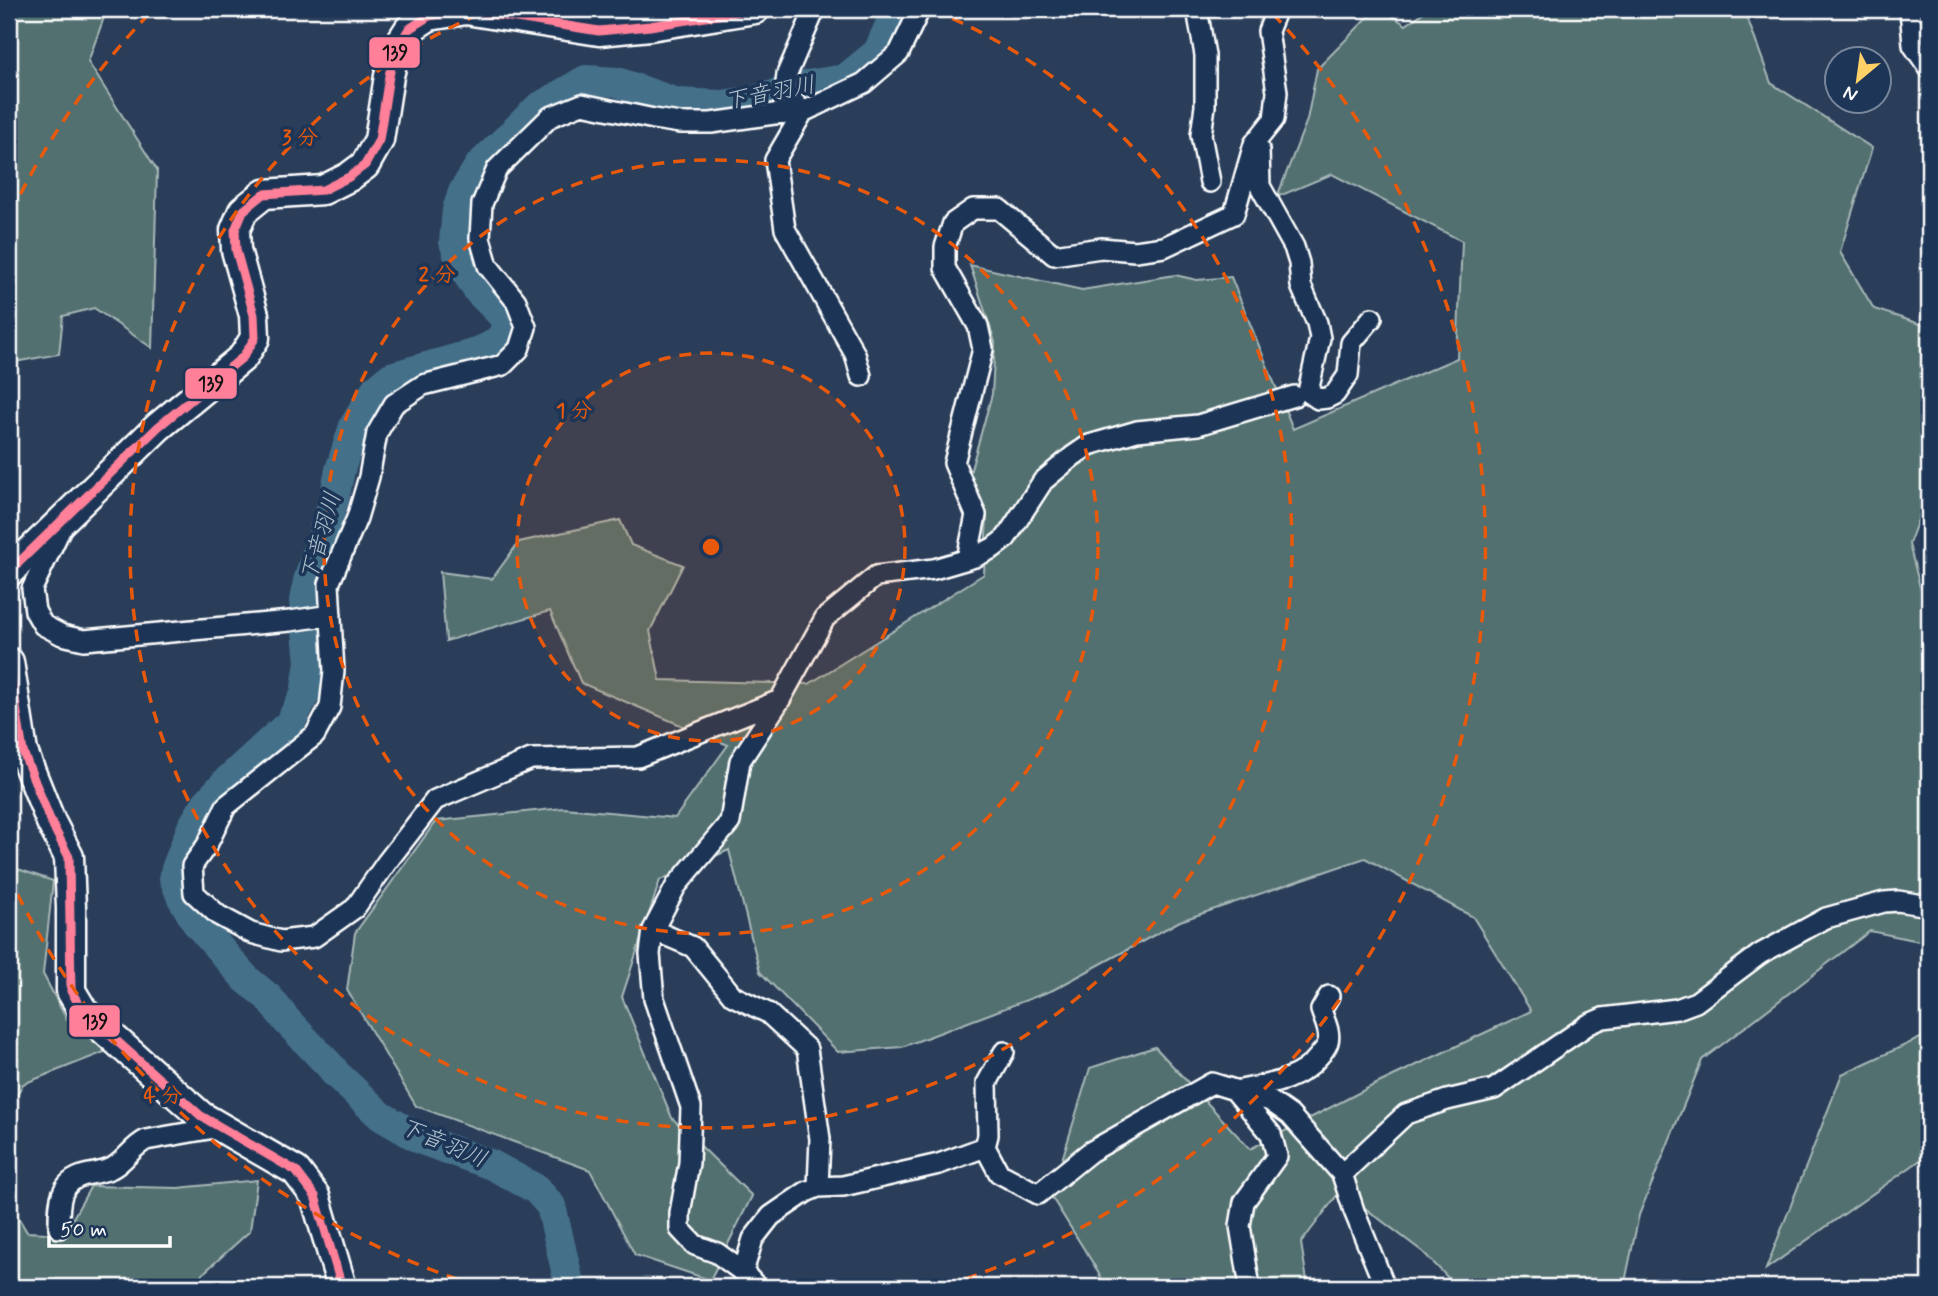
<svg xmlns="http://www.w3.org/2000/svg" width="1938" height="1296" viewBox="0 0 1938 1296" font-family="Mynerve,'Klee One',sans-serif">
<rect width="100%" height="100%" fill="#2a3e5a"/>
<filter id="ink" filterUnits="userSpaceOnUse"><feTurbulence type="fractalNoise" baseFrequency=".0143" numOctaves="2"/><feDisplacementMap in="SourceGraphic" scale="14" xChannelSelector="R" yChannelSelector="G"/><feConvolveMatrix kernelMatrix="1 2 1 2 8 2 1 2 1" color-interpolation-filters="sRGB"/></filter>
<g filter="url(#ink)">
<path fill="#52706f" stroke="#a8b8b7" stroke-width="2" d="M 9,9 L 107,9 L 88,62 L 157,170 L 152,348 L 94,308 L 63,316 L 59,354 L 9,363 Z
M 147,9 L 196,9 L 163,17 Z
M 566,9 L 651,9 L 596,20 Z
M 1376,9 L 1382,9 L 1406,25 L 1428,9 L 1744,9 L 1771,83 L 1872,148 L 1840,252 L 1874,309 L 1929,327 L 1929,490 L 1909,544 L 1929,622 L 1929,943 L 1870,931 L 1702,1060 L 1639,1215 L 1624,1287 L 1457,1287 L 1423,1252 L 1341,1190 L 1301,1243 L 1308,1287 L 1106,1287 L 1094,1265 L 1051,1196 L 1090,1068 L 1155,1047 L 1250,1149 L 1370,1087 L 1531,1011 L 1473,917 L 1365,858 L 1180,921 L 1053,990 L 902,1047 L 838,1052 L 760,972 L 729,850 L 660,880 L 622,997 L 672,1118 L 752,1196 L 710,1280 L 635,1255 L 590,1170 L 416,1106 L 347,990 L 355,933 L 436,821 L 564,808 L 675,818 L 728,745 L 581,683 L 550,611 L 446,641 L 440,572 L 492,579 L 519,542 L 620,520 L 631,545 L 683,565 L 650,631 L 660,680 L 809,684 L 984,574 L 987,517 L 970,473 L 992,394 L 995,342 L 970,265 L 1082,290 L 1175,275 L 1197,280 L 1231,277 L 1293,429 L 1457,358 L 1462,241 L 1332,174 L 1277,197 L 1307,120 L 1317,69 Z
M 9,866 L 53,881 L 43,974 L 67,1020 L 107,1051 L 23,1084 L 9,1109 Z
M 1929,1034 L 1929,1154 L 1766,1269 L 1842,1074 Z
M 257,1180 L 250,1231 L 188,1287 L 9,1287 L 9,1202 L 27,1232 L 64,1234 L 91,1186 L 178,1188 Z"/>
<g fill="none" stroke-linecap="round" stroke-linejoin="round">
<path stroke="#446f8a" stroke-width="30" d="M 570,1287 L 551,1206 L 536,1189 L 492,1165 L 422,1140 L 381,1116 L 334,1072 L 333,1069 L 287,1021 L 269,998 L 246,979 L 196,922 L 182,898 L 174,878 L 176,869 L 192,827 L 206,804 L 228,780 L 290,723 L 305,694 L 310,662 L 304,601 L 308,581 L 334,499 L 340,470 L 354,426 L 376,389 L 391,377 L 473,354 L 491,346 L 501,338 L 509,322 L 479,292 L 462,266 L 454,242 L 457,210 L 463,192 L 479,166 L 538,108 L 586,80 L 617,82 L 677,103 L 722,105 L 756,100 L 807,85 L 845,79 L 878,52 L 897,9"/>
<g stroke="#fff" stroke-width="24">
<path id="street" d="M 1197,9 L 1205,55 L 1205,106 L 1201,135 L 1210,182
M 1910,9 L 1913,45 L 1929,68
M 803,112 L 775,160 L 785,229 L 855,354 L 861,376
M 803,112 L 785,92 L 787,74 L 815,9
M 1259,149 L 1260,186 L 1294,247 L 1299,263 L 1301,286 L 1317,323 L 1320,338 L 1308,392 L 1318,399 L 1327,398 L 1335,394 L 1348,375 L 1351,343 L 1372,318
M 61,528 L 32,589 L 35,611 L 43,625 L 62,635 L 84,640 L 290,621 L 331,615
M 967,559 L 976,515 L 954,463 L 983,349 L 978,326 L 945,268 L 945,247 L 953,223 L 973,209 L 999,209 L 1054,255 L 1101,248 L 1135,251 L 1164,247 L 1234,214 L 1254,144 L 1274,119 L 1277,92 L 1268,31 L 1277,9
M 780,700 L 638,757 L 531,759 L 435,800 L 387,862 L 355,908 L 314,937 L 281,941 L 251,933 L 218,915 L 194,893 L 192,866 L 207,845 L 226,806 L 315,735 L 330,707 L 334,671 L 329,584 L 357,518 L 369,477 L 377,433 L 394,404 L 423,385 L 503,365 L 519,349 L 526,327 L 516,301 L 488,266 L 480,238 L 482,204 L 497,169 L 550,117 L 582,104 L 654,119 L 680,123 L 711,123 L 774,114 L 803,112 L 864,83 L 899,53 L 920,9
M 653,930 L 650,954 L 654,999 L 691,1107 L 689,1163 L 680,1213 L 680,1229 L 695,1245 L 717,1253 L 743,1272
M 985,1147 L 988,1135 L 987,1083 L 1004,1052
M 1342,1174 L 1406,1114 L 1447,1100 L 1494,1089 L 1589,1024 L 1603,1018 L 1677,1009 L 1696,1002 L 1760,954 L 1826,918 L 1884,902 L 1898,901 L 1929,906
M 818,1187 L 820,1139 L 807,1049 L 768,1013 L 733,996 L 693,947 L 653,930 L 676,886 L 730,822 L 740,761 L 780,700 L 825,618 L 876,576 L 934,569 L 975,557 L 993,548 L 1006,538 L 1043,481 L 1073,456 L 1089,445 L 1137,431 L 1198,425 L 1294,396
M 59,1228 C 59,1204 58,1182 85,1175 C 94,1173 104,1172 112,1168 C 125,1161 132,1147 146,1140 L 220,1127
M 757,1287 L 743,1272 L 753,1239 L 771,1216 L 806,1192 L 818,1187 L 843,1186 L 939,1164 L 985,1147 L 999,1173 L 1038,1194 L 1090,1152 L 1212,1083 L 1270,1101 L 1290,1115 L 1342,1174 L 1354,1211 L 1385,1287
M 1250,1287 L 1240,1226 L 1244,1202 L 1277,1156 L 1271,1134 L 1235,1091 C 1265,1085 1299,1082 1319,1056 C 1322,1052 1327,1047 1328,1042 C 1331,1032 1324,1020 1321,1010 L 1329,996"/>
</g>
<g stroke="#fff" stroke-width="33">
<path id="secondary" d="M 9,572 L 158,427 L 243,357 L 255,338 L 254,315 L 236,250 L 235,230 L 243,211 L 264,194 L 323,190 L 349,177 L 365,165 L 379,140 L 389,76 L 395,51 L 409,29 L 429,16 L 466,10 L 599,31 L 650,26 L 755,9
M 9,662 L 23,752 L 51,822 L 69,857 L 71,908 L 71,991 L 83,1011 L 201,1116 L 296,1171 L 315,1196 L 342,1287"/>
</g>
<use href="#street" stroke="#1d3557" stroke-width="19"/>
<use href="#secondary" stroke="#1d3557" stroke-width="28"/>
<g stroke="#1d3557" stroke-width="14">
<path id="bus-1" d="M 9,572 L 158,427 L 243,357 L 255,338 L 254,315 L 236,250 L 235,230 L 243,211 L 264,194 L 323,190 L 349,177 L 365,165 L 379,140 L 389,76 L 395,51 L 409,29 L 429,16 L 466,10 L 599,31 L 650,26 L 755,9
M 9,662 L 23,752 L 51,822 L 69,857 L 71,991 L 83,1011 L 201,1116 L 296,1171 L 315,1196 L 342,1287"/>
</g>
<use href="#bus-1" stroke="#ff8098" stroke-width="9"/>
</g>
</g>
<circle cx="711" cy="547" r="194" fill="#e8590c" fill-opacity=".12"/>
<g fill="none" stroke="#e8590c" stroke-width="3.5" stroke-dasharray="12 9">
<circle cx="711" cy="547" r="194"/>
<circle cx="711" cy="547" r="387"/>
<path d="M933 10A581 581 0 1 1 489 10"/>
<path d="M478 1286A775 775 0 0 1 11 881M11 213A775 775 0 0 1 149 14M1273 14A775 775 0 0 1 944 1286"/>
</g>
<g text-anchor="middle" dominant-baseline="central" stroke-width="7" stroke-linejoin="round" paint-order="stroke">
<g font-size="23" font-style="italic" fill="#b4c5d0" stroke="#1d3557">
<text transform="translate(770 94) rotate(-11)">下音羽川</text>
<text transform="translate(322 537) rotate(-74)">下音羽川</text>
<text transform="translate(443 1144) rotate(23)">下音羽川</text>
</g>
</g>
<circle cx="711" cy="547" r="10" fill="#e8590c" stroke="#1d3557" stroke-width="3.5"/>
<g font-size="21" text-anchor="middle" font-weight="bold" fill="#e8590c" stroke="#1d3557" stroke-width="7" stroke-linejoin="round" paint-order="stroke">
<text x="300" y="144">3 分</text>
<text x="437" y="281">2 分</text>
<text x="574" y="417">1 分</text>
<text x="163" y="1102">4 分</text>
</g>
<g stroke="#1d3557" stroke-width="2.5">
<rect x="368" y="36" width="53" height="33" rx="7" fill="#ff8098"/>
<rect x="184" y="367" width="54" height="33" rx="7" fill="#ff8098"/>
<rect x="68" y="1004" width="53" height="34" rx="7" fill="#ff8098"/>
</g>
<g font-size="19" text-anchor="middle" font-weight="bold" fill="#111">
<text x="395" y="59">139</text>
<text x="211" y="390">139</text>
<text x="95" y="1028">139</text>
</g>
<rect width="1938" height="1296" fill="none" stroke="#1d3557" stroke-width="35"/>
<rect x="18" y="18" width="1903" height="1261" fill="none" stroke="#fff" stroke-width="2.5" filter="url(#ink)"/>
<g transform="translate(1858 80) rotate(209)"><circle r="33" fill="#1d3557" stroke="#77869a" stroke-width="2"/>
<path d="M0-5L12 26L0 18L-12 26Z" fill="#ffd166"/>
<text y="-10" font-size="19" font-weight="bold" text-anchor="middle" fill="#ffffff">N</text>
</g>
<path d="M49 1236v10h121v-10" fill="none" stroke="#ffffff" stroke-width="3.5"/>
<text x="60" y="1236" font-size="21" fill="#ffffff" stroke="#1d3557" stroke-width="5" paint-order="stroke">50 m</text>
</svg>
